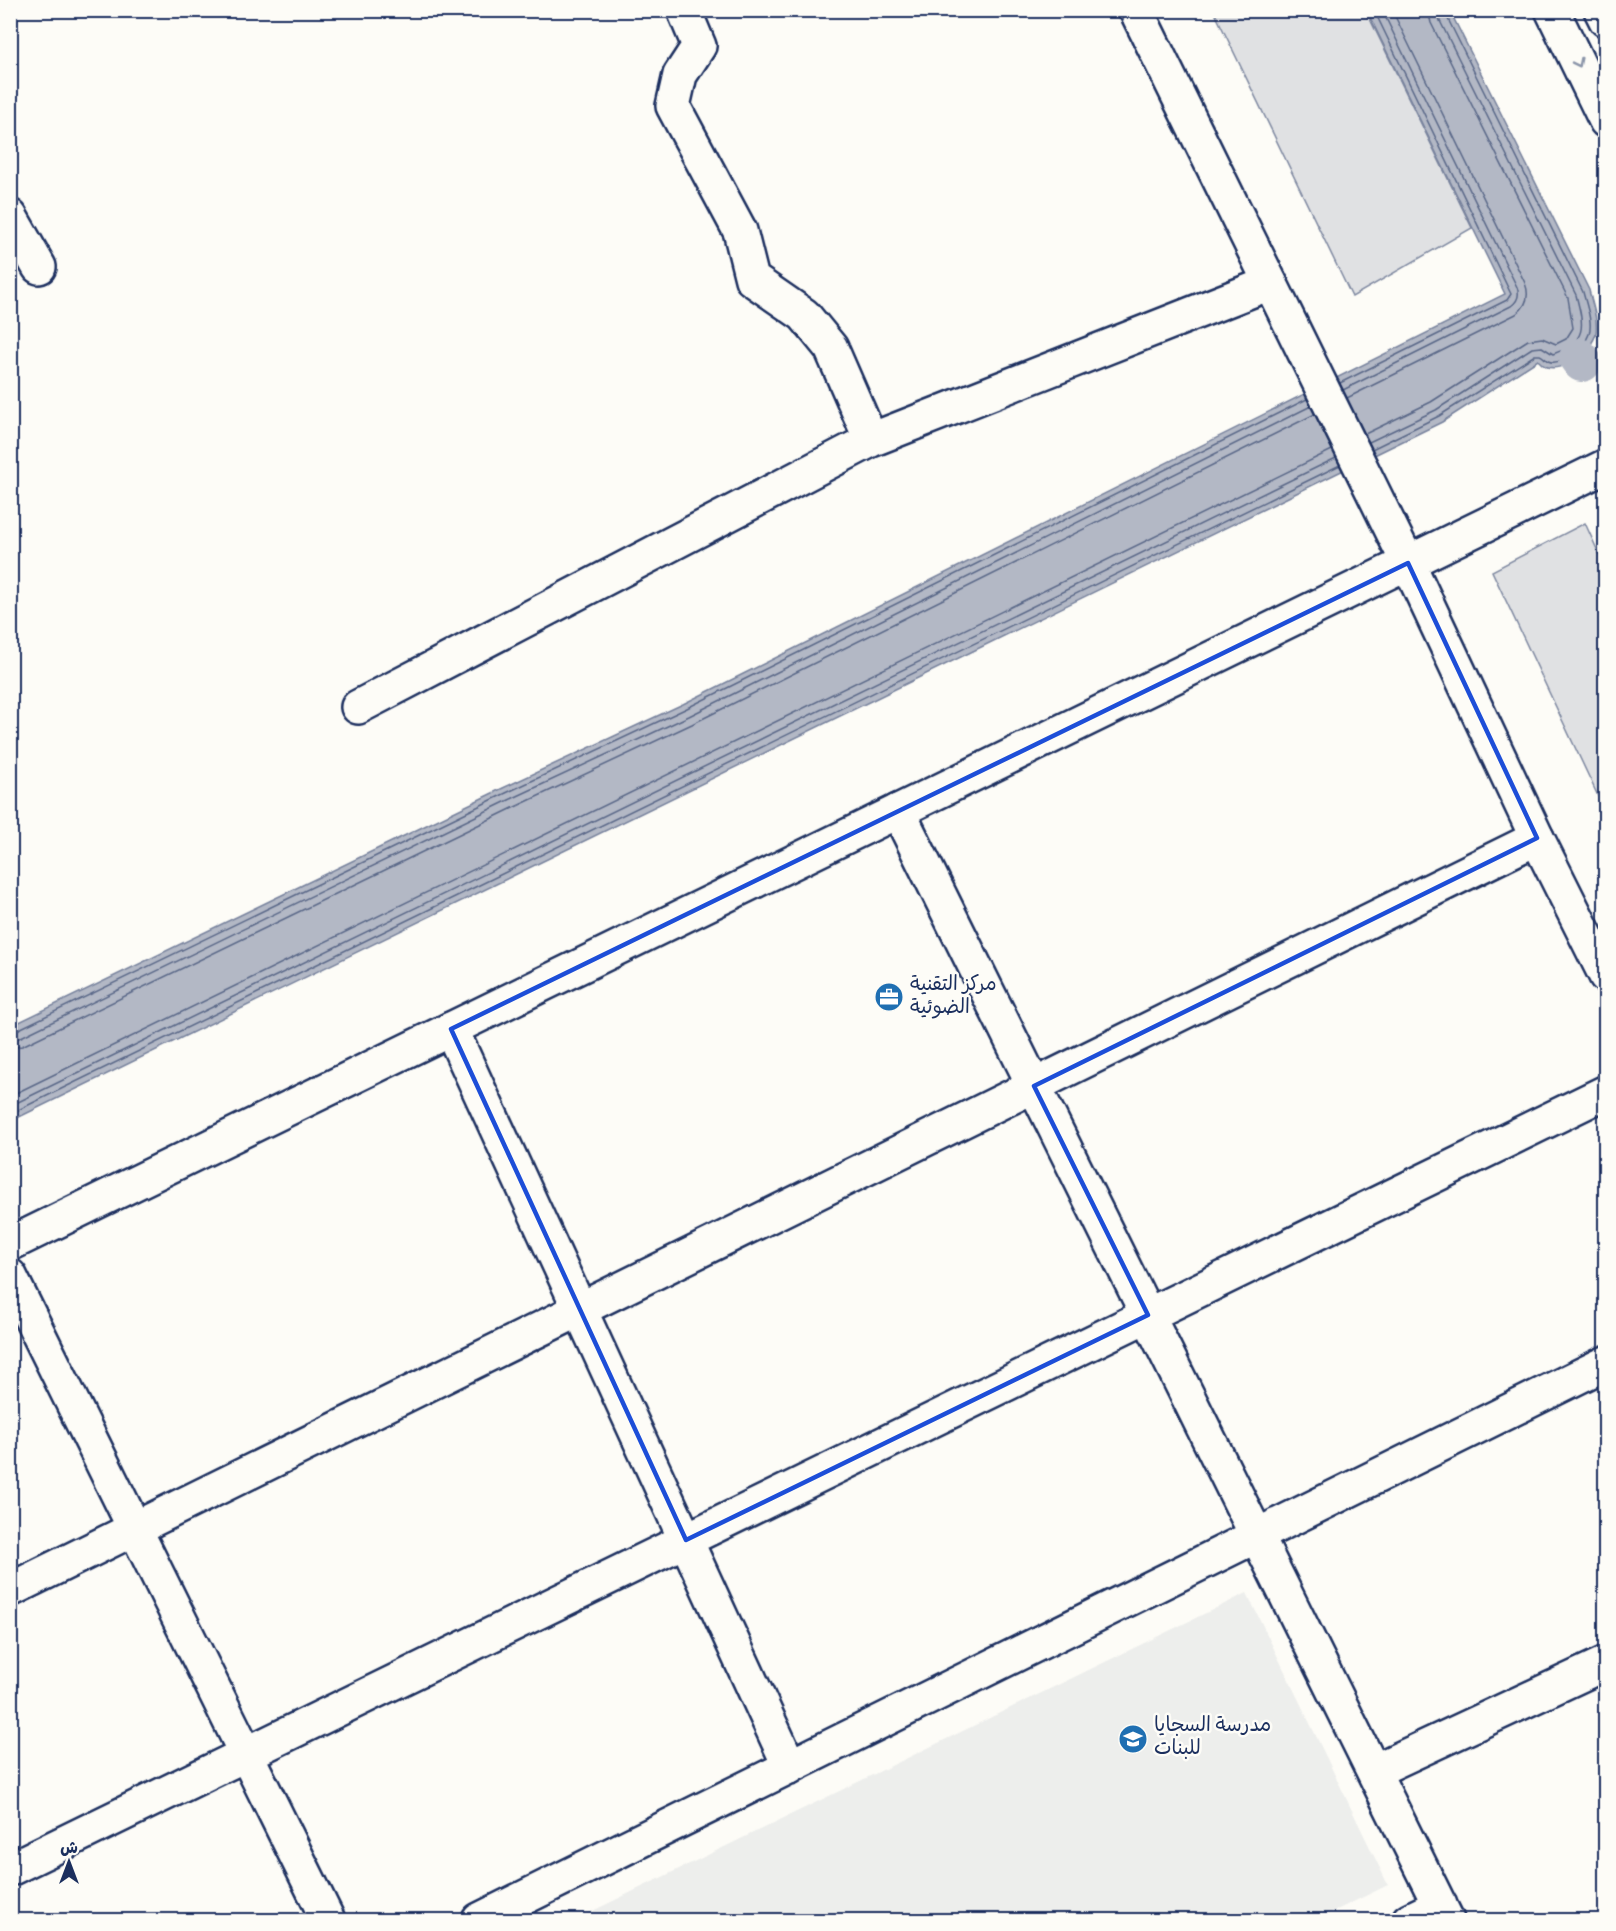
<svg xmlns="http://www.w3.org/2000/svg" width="1616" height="1931" viewBox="0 0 1616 1931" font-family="Dekko,'Playpen Sans Arabic',sans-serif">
<rect width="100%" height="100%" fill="#fdfcf7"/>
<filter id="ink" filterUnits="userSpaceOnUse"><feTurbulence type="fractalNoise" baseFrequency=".0167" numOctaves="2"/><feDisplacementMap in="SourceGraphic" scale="12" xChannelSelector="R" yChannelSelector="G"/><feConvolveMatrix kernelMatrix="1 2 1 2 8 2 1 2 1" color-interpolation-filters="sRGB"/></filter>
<g filter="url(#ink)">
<path fill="#edeeec" d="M 1247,1593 L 1388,1885 L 1316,1920 L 574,1920 Z"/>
<path fill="#e0e1e3" stroke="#7e88a0" stroke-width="1.5" d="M 1214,11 L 1366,11 L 1472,228 L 1352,297 Z
M 1585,523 L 1605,567 L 1605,811 L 1492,571 Z"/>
<path fill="#b3b8c5" stroke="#76819c" stroke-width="1.5" d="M 1367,11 L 1450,11 L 1589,290 C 1592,304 1598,318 1596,333 C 1593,349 1562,375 1545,366 C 1542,365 1540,362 1538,360 L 1442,422 L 11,1121 L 11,1026 L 503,788 L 683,704 L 1505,294 Z"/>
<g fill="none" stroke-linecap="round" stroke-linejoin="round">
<path stroke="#586687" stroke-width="1.5" d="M 1340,383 L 1507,300 L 1511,294 L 1374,10
M 1343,390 L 1511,306 C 1518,301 1520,295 1517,287 L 1382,10
M 1347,398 L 1516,314 C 1527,306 1530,296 1525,283 L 1392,10
M 1365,434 L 1431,402 L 1528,340 L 1542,338 L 1556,344 L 1566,339 L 1573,328 L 1568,298 L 1431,23 L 1428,10
M 1369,442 L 1436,410 L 1532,348 L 1542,347 L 1553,354 C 1588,341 1584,326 1576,295 L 1439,19 L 1437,10
M 1372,449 L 1439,416 L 1535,355 L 1540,355 C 1543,356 1545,359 1548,361 C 1561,367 1585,346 1589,334 C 1593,322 1586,304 1583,292 L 1446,15 L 1445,10
M 10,1031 L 15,1031 L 506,793 L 685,709 L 1307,399
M 10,1039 L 19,1038 L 509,800 L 689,716 L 1311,406
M 10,1048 L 22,1046 L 513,808 L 692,724 L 1315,414
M 10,1096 L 1332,450
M 10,1106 L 1336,458
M 10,1114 L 1340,465"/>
<path stroke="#b3b8c5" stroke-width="40" d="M 1579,358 L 1582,362"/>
<g stroke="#1b2f5e" stroke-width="38">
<path id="minor" d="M 684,10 L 699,46 L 680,75 L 673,106 L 740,231 L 752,279 L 804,315 L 831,348 L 871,440
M 10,216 L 39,267
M 358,707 L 871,440 L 1270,283
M 898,811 L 1447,1920
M 451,1029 L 790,1767
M 10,1276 L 328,1920
M 10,1590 L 1537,838
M 1374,1771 L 1606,1663
M 10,1869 L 1606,1092
M 479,1920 L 1606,1363
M 1409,1920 L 1440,1905"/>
</g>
<g stroke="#1b2f5e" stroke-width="38">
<path id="tertiary" d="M 1136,10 L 1408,563 L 1537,838 L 1606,976
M 10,1244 L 1606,466"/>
</g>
<g stroke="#1b2f5e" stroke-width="38">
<path id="primary" d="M 1552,10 L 1606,121
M 1601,10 L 1606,20"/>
</g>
<use href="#minor" stroke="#fdfcf7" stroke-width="33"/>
<use href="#tertiary" stroke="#fdfcf7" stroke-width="33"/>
<use href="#primary" stroke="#fdfcf7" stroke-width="33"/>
</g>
<defs><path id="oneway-chevron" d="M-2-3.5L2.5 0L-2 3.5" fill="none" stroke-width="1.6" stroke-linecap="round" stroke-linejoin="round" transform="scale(1.5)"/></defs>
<use stroke="#8c96aa" href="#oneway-chevron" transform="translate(1578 63) rotate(64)"/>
</g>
<path fill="none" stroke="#1d4ed8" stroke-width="4.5" stroke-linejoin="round" d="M 1408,563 L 1537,838 L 1034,1086 L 1148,1315 L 686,1540 L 451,1029 Z"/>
<defs>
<g id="office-disc" transform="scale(1.5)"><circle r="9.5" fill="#1f6fb2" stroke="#fdfcf7"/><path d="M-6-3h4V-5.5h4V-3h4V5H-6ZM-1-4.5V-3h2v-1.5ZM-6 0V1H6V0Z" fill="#fff"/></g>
<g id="school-disc" transform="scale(1.5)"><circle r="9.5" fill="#1f6fb2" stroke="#fdfcf7"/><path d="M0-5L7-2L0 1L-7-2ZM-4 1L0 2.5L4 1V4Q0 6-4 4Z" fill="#fff"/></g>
</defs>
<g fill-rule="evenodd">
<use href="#office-disc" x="889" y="997"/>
<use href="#school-disc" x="1133" y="1739"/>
</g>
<g text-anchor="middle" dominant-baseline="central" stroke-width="5" stroke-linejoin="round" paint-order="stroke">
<g font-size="20" fill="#1b2f5e" stroke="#fdfcf7" text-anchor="start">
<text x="910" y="986">مركز التقنية<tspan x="910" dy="23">الضوئية</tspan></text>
<text x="1154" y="1727">مدرسة السجايا<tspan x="1154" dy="23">للبنات</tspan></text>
</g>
</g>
<rect width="1616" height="1931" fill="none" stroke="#fdfcf7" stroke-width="36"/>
<rect x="18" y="18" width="1580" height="1895" fill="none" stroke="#1b2f5e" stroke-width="2" filter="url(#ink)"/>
<g transform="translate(69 1862)" stroke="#fdfcf7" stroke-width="4.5" paint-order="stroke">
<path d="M0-4.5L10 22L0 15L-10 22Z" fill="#1b2f5e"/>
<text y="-9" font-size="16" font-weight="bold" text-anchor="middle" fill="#1b2f5e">ش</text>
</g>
</svg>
